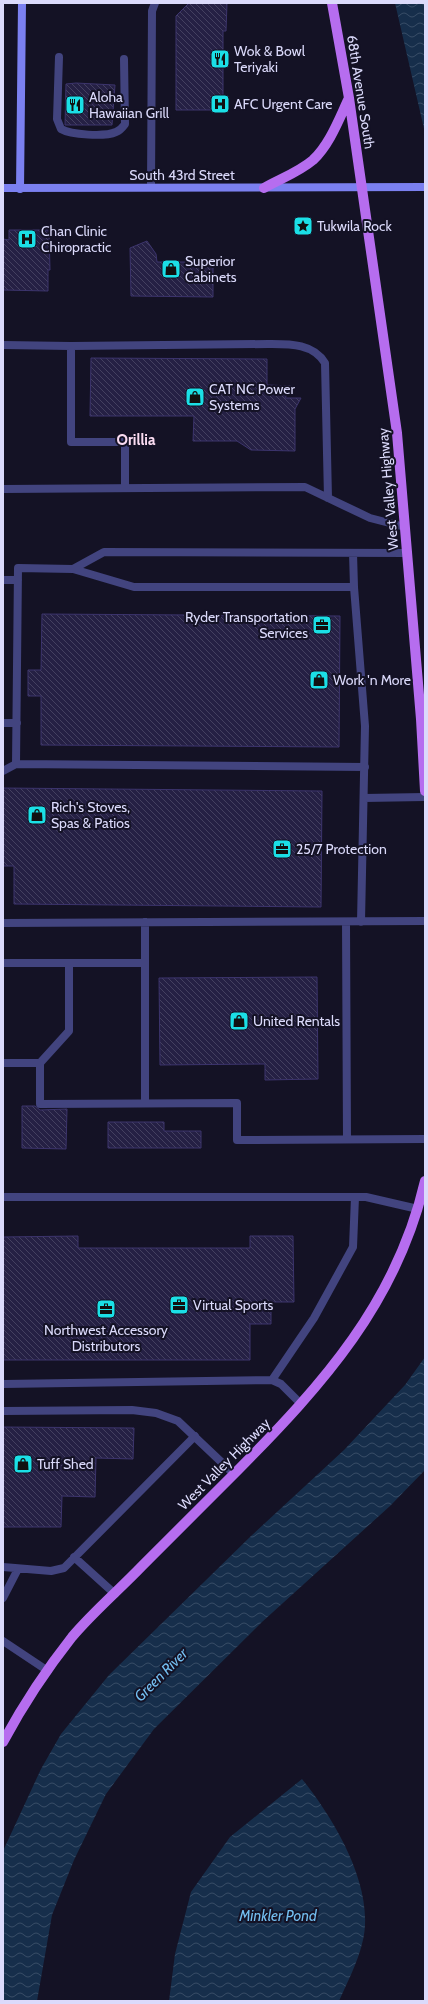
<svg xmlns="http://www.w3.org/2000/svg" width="428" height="2004" viewBox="0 0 428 2004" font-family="Cabin,sans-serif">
<defs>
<pattern id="water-waves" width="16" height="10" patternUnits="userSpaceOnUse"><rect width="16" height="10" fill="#162e4b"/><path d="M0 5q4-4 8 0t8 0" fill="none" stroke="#374c66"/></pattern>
<pattern id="building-back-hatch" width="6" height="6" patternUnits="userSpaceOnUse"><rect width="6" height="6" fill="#252044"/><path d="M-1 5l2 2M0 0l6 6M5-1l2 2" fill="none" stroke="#444060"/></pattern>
</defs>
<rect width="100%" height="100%" fill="#141225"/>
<path fill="url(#water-waves)" d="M 395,3 L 425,3 L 425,133 Z
M 425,1357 L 425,1470 L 390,1506 L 262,1622 L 154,1729 L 106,1794 L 74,1860 L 52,1915 L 37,2001 L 3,2001 L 3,1851 L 41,1769 L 61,1734 L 109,1675 L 251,1536 L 344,1450 L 405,1385 Z
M 302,1779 C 335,1820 377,1890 362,1944 C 357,1964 347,1983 339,2001 L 169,2001 L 175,1954 L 191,1892 L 230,1837 Z"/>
<path fill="url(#building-back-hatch)" stroke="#3c346d" d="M 189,3 L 227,3 L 226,31 L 223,31 L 223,110 L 176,110 L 176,16 Z
M 76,83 L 115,85 L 112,125 L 65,125 L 66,84 Z
M 9,230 L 49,230 L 50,270 L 48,270 L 48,291 L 3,290 L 3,239 L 9,240 Z
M 147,241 L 156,254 L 157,262 L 213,262 L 213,297 L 131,296 L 130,248 Z
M 91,358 L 267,359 L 267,385 L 292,386 L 285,398 L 301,398 L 295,409 L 295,451 L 251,450 L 237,441 L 193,441 L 194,416 L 90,416 Z
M 42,614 L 340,616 L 339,747 L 41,745 L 41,696 L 28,696 L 28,670 L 41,670 Z
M 3,788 L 322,791 L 321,907 L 14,904 L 14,866 L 3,866 Z
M 317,977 L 318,1079 L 265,1080 L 265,1064 L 160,1065 L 159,978 Z
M 22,1106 L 35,1106 L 40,1110 L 67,1109 L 66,1149 L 22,1148 Z
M 108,1122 L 164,1122 L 164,1131 L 201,1131 L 201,1148 L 108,1148 Z
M 78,1236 L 78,1248 L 250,1248 L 250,1236 L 293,1236 L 294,1302 L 271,1302 L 271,1324 L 250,1324 L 250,1360 L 3,1360 L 3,1237 Z
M 3,1427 L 134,1428 L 133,1459 L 96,1458 L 95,1497 L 62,1496 L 61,1527 L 3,1527 Z"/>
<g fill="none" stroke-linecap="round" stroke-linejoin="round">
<path stroke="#42447f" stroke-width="8" d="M 59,57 L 57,119 L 61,129 C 71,135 105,137 116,132 C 121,130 122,128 125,124 L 124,59
M 3,345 L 71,346
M 125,488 L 125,442 L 71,442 L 71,346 L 268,344 C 289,344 313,343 325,363 L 328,498
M 3,489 L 305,487 L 370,518 L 405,527
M 353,553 L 354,587 L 365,726 L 361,922
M 73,569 L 18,568 L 16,764 L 365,767
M 3,580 L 18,580
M 354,587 L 134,587 L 73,569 L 104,552 L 407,553
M 3,723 L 17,723
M 3,771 L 16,764
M 364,798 L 425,797
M 145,922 L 145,1103
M 346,922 L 347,1139
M 3,923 L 425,921
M 3,963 L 145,963
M 3,1063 L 40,1063 L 40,1104 L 237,1103 L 237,1140 L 425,1139
M 40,1063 L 69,1031 L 69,963
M 3,1197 L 366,1197 L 418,1209
M 272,1380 L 314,1318 L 353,1247 L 355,1197
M 3,1384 L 272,1380 L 281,1384 L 301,1404
M 3,1411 L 132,1410 L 156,1413 L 178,1421 L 234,1474
M 74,1557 L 115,1594
M 3,1567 L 51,1571 L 64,1568 L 195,1436
M 3,1598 L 18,1569
M 3,1641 L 48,1671"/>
<path stroke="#42447f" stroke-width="8" d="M 151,187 L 152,11 L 155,3"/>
<path stroke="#7b80f0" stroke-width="8" d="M 3,188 L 425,187
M 20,189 L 22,3"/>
<path stroke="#b66def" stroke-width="10" d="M 332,3 L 349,98 L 397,433 L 421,719 L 425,791
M 264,188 C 280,179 299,172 313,160 C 330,144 339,119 349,98
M 3,1742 C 23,1705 46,1670 72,1637 C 93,1612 119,1590 142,1566 C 174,1534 206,1502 238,1470 C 323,1384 397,1302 425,1181"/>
</g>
<defs>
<g id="restaurant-square" transform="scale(1)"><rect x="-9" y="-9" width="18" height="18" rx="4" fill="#1bdfe6" stroke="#141225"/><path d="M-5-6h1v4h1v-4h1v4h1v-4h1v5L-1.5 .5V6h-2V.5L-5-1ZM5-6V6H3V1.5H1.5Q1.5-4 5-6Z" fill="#111"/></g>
<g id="hospital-square" transform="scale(1)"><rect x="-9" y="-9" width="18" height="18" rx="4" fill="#1bdfe6" stroke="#141225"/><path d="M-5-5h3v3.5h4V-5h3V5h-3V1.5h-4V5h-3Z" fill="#111"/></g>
<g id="sight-square" transform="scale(1)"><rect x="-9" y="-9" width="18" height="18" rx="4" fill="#1bdfe6" stroke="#141225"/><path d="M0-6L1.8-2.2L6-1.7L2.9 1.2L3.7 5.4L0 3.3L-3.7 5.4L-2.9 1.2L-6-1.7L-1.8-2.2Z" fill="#111"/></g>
<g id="shop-square" transform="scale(1)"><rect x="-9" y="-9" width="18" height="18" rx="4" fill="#1bdfe6" stroke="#141225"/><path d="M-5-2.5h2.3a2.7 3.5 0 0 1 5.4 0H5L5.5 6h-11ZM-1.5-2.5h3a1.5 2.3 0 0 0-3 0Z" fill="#111"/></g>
<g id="office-square" transform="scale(1)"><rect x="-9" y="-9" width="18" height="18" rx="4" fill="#1bdfe6" stroke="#141225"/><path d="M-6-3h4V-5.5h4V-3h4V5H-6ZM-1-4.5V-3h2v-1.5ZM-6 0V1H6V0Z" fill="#111"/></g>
</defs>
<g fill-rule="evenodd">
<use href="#restaurant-square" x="220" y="59"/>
<use href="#hospital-square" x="220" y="104"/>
<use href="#restaurant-square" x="75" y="105"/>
<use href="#sight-square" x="303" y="226"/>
<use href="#hospital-square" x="27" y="239"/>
<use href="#shop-square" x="171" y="269"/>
<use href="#shop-square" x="195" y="397"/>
<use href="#office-square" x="322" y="625"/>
<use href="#shop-square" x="319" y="680"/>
<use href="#shop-square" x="37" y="815"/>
<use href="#office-square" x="282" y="849"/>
<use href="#shop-square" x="239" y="1021"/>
<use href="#office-square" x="179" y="1305"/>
<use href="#office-square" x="106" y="1309"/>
<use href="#shop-square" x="23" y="1464"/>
</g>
<g text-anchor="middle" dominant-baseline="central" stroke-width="4" stroke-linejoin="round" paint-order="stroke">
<g font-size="14" fill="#dbdafb" stroke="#141225" text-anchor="start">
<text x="234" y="51">Wok &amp; Bowl<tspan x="234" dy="16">Teriyaki</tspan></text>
<text x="89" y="97">Aloha<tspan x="89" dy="16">Hawaiian Grill</tspan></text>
<text x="234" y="104">AFC Urgent Care</text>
<text x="317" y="226">Tukwila Rock</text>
<text x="41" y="231">Chan Clinic<tspan x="41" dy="16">Chiropractic</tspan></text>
<text x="185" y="261">Superior<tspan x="185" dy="16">Cabinets</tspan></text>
<text x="209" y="389">CAT NC Power<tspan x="209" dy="16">Systems</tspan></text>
<text x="308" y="617" text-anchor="end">Ryder Transportation<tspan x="308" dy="16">Services</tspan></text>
<text x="333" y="680">Work 'n More</text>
<text x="51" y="807">Rich's Stoves,<tspan x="51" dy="16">Spas &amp; Patios</tspan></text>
<text x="296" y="849">25/7 Protection</text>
<text x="253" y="1021">United Rentals</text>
<text x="193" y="1305">Virtual Sports</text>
<text x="106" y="1330" text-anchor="middle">Northwest Accessory<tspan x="106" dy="16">Distributors</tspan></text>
<text x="37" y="1464">Tuff Shed</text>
</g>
<g font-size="14" fill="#dbdafb" stroke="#141225">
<text transform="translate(361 92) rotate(81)">68th Avenue South</text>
<text x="182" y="175">South 43rd Street</text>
<text transform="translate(388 489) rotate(-95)">West Valley Highway</text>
<text transform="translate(224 1464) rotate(-45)">West Valley Highway</text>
</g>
<g font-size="15" font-weight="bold" fill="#fbdcf2" stroke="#141225">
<text x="136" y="440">Orillia</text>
</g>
<g font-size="15" font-style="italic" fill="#73bef0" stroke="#141225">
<text transform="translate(161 1675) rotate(-45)">Green River</text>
<text x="278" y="1916">Minkler Pond</text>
</g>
</g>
<rect width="428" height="2004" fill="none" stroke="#dbdafb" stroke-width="8"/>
</svg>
